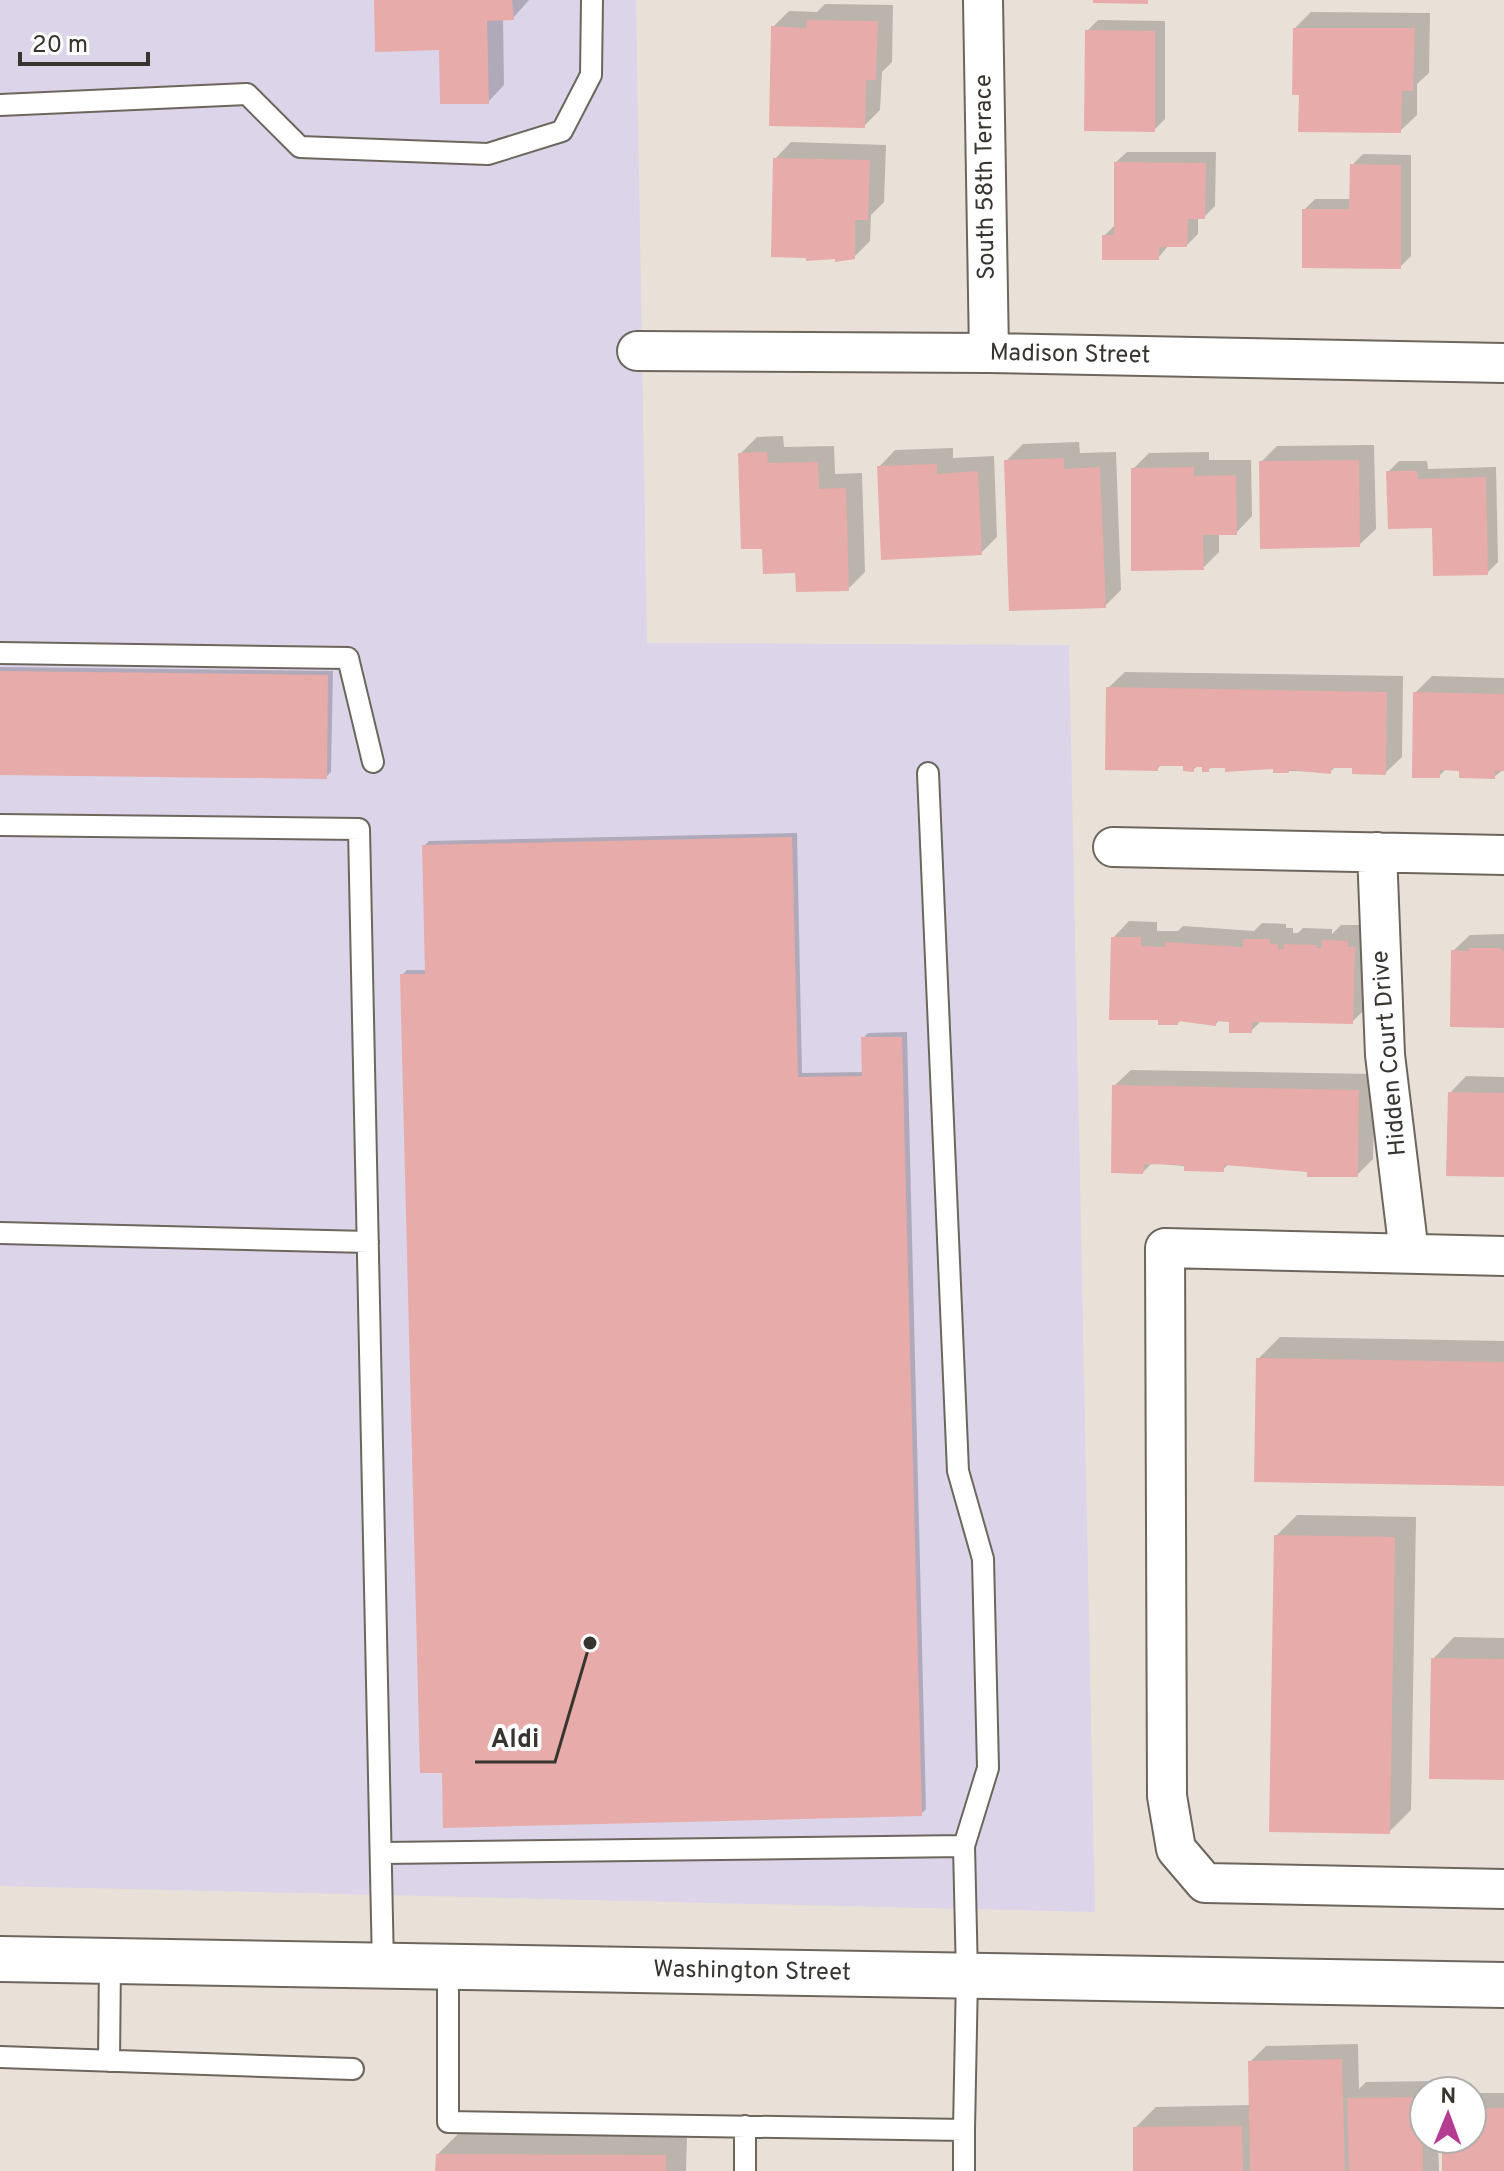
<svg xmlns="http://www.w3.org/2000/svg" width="1504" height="2171" viewBox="0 0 1504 2171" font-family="Overpass,sans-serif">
<rect width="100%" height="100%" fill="#e9e1d7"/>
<path fill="#dcd4e9" d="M 0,0 L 636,0 L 647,643 L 1069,645 L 1095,1912 L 0,1886 Z"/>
<path fill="#0003" d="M 376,0 L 538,0 L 529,0 L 513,18 L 503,19 L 504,85 L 488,102 L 441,48 Z
M 825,4 L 893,5 L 892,62 L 882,72 L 880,110 L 864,126 L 773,27 L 789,11 L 817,12 Z
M 1311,12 L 1430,13 L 1429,73 L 1417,84 L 1417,115 L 1400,131 L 1301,93 L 1295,28 Z
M 1098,20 L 1165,21 L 1165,119 L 1154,130 L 1087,31 Z
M 791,142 L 886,145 L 884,202 L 871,215 L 870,241 L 854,257 L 837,261 L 775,159 Z
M 1127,152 L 1216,152 L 1215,206 L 1204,217 L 1198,217 L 1198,234 L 1187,245 L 1169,245 L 1158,258 L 1104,236 L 1116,224 L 1116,162 Z
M 1363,154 L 1411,155 L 1411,256 L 1400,267 L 1304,210 L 1315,199 L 1352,199 L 1352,165 Z
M 783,436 L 784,447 L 834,446 L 835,474 L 862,473 L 865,572 L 848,589 L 797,571 L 764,547 L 740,454 L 757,437 Z
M 1079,442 L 1080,453 L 1116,452 L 1121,590 L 1105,606 L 1006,461 L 1023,444 Z
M 1374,445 L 1376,529 L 1359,545 L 1261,462 L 1277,446 Z
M 953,448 L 953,458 L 994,456 L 997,537 L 981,553 L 879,467 L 895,450 Z
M 1209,452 L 1209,460 L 1251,460 L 1252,516 L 1236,533 L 1219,533 L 1219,552 L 1203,568 L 1133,469 L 1149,453 Z
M 1399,461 L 1427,461 L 1428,469 L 1496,467 L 1498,562 L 1487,573 L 1388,472 Z
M 0,667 L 333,671 L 331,772 L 326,777 L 0,773 Z
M 1125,672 L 1403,676 L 1402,757 L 1385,773 L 1336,766 L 1330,772 L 1288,771 L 1275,767 L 1213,766 L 1208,770 L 1198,765 L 1193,770 L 1185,765 L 1162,764 L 1157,769 L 1108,688 Z
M 1432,676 L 1504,678 L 1504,769 L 1494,777 L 1447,768 L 1439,776 L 1415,693 Z
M 797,833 L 802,1073 L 864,1072 L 863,1038 L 868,1033 L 907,1032 L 926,1809 L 921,1814 L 402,975 L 407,970 L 427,970 L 424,846 L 429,841 Z
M 1129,921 L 1157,922 L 1157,931 L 1178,931 L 1183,926 L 1254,931 L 1262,923 L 1286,924 L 1286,928 L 1293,928 L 1293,933 L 1298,933 L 1303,928 L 1332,929 L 1332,934 L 1341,925 L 1364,925 L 1369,1005 L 1352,1022 L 1262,1020 L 1251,1031 L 1231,1020 L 1220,1019 L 1216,1024 L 1182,1019 L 1178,1023 L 1113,938 Z
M 1504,934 L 1504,1026 L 1453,951 L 1470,935 Z
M 1131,1070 L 1375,1074 L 1373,1159 L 1357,1175 L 1229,1163 L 1223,1170 L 1152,1163 L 1143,1172 L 1114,1086 Z
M 1466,1076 L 1504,1077 L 1504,1175 L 1450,1093 Z
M 1280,1337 L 1504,1341 L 1504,1484 L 1258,1359 Z
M 1297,1515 L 1416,1517 L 1411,1810 L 1389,1832 L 1276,1536 Z
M 1454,1637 L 1504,1638 L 1504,1778 L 1433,1659 Z
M 1358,2044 L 1359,2089 L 1366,2082 L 1437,2081 L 1438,2091 L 1424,2091 L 1424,2139 L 1438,2139 L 1439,2171 L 1135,2171 L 1135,2128 L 1156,2107 L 1251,2105 L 1250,2062 L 1266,2046 Z
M 1472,2093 L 1504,2093 L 1504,2171 L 1444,2171 L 1444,2139 L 1472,2139 Z
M 459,2133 L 687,2135 L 686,2171 L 437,2171 L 438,2154 Z"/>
<path fill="#e7aba9" d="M 374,0 L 512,0 L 514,20 L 487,21 L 489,104 L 440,104 L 439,50 L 375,52 Z
M 1093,0 L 1148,0 L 1148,4 L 1093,3 Z
M 807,20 L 878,21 L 876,80 L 866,80 L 865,128 L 769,126 L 771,26 L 806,28 Z
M 1293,28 L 1415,28 L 1413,91 L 1402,91 L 1401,133 L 1298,132 L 1299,95 L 1292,95 Z
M 1085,30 L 1155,31 L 1155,132 L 1084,131 Z
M 773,158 L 870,160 L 868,220 L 855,220 L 855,259 L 835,262 L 835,259 L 806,261 L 806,258 L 771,257 Z
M 1114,162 L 1206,163 L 1205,219 L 1188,219 L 1187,247 L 1159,247 L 1159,260 L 1102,260 L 1102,235 L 1114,235 Z
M 1350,164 L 1401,165 L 1401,269 L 1302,268 L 1302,209 L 1349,209 Z
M 767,452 L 768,463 L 818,462 L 819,489 L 846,488 L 849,591 L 796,592 L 795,573 L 763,574 L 762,549 L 741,549 L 738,453 Z
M 1064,458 L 1064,469 L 1100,467 L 1106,608 L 1009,611 L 1004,460 Z
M 1359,460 L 1360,547 L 1260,549 L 1259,461 Z
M 937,464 L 937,474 L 978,471 L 982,555 L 881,560 L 877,466 Z
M 1194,467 L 1194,476 L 1236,475 L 1237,535 L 1203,535 L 1204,570 L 1131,571 L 1131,468 Z
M 1386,471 L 1417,471 L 1418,479 L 1486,477 L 1488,575 L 1433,576 L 1432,528 L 1388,529 Z
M 0,671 L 328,675 L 327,779 L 0,775 Z
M 1106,687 L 1387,692 L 1386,775 L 1352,774 L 1352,768 L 1331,768 L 1331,774 L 1289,770 L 1289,773 L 1273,773 L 1273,769 L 1225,772 L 1225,768 L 1209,768 L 1209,772 L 1202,772 L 1202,767 L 1194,767 L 1194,772 L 1183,771 L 1183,766 L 1158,766 L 1158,771 L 1105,770 Z
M 1413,692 L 1504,694 L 1504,771 L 1495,771 L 1495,779 L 1459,778 L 1459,771 L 1440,770 L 1440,778 L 1412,778 Z
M 792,837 L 798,1077 L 862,1076 L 861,1037 L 902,1037 L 922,1816 L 443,1828 L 442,1773 L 420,1773 L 400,974 L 425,974 L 422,845 Z
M 1111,937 L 1141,937 L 1141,946 L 1165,947 L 1165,942 L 1243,947 L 1243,939 L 1270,939 L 1270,944 L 1278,944 L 1278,949 L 1284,949 L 1284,944 L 1317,945 L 1317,948 L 1322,948 L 1322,940 L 1348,941 L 1348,947 L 1355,947 L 1353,1024 L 1252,1022 L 1252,1033 L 1229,1033 L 1229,1022 L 1216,1021 L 1216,1026 L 1178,1021 L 1178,1025 L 1158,1025 L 1158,1020 L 1109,1020 Z
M 1469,948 L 1500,948 L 1504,952 L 1504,1028 L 1450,1027 L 1451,950 L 1469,951 Z
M 1112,1085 L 1359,1090 L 1358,1177 L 1307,1177 L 1307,1172 L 1224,1165 L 1224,1172 L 1184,1171 L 1184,1165 L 1144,1164 L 1143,1174 L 1111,1173 Z
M 1448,1092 L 1504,1093 L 1504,1177 L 1446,1176 Z
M 1256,1358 L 1504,1362 L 1504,1486 L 1254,1482 Z
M 1274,1535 L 1395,1537 L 1390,1834 L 1269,1832 Z
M 1431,1658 L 1504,1659 L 1504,1780 L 1429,1779 Z
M 1342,2059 L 1345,2171 L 1250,2171 L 1248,2061 Z
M 1422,2097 L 1423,2171 L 1349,2171 L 1347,2098 Z
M 1504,2108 L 1504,2171 L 1442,2171 L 1442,2139 L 1472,2139 L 1472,2109 Z
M 1242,2126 L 1243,2171 L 1133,2171 L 1133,2127 Z
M 436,2154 L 666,2155 L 666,2171 L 435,2171 Z"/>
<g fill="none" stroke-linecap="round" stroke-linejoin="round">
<g stroke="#6d665d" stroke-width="24">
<path id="service" d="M 0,105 L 247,94 L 300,147 L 488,154 L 562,131 L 591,75 L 592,0
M 0,653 L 348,658 L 373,762
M 0,825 L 359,829 L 383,1966
M 0,1233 L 368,1242
M 383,1853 L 964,1846 L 988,1768 L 983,1559 L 958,1471 L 928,773
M 448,1967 L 448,2122 L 964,2130 L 967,1976 L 964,1846
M 0,2057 L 353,2069
M 109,2061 L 110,1961
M 745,2171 L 745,2126
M 964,2171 L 964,2130"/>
</g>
<g stroke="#6d665d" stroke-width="42">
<path id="minor" d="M 983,0 L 989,353
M 637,351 L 989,353 L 1504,363
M 1113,847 L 1504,855
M 1377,852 L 1385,1055 L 1409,1253
M 1504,1256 L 1165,1248 L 1167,1796 L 1176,1849 L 1205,1883 L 1504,1889"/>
</g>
<g stroke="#6d665d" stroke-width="48">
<path id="tertiary" d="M 0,1959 L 1504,1985"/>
</g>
<use href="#service" stroke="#fff" stroke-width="20"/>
<use href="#minor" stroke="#fff" stroke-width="38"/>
<use href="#tertiary" stroke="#fff" stroke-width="44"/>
</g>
<g text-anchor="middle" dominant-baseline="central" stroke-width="8" stroke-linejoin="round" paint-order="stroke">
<g font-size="24" fill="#383531" stroke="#fff">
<text transform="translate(986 177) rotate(-91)">South 58th Terrace</text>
<text transform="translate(1070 355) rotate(1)">Madison Street</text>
<text transform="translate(1390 1053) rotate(-95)">Hidden Court Drive</text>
<text transform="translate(752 1972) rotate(1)">Washington Street</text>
</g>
</g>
<path fill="none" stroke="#383531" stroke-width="3" d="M590 1643L555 1762H475"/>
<circle fill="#383531" stroke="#fff" stroke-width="3" cx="590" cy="1643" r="8"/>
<g font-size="26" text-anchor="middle" font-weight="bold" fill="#383531" stroke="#fff" stroke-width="8" stroke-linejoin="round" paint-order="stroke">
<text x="515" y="1747">Aldi</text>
</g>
<g transform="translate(1448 2115) rotate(1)"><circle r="38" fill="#ffffff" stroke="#afaead" stroke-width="2"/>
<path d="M0-6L14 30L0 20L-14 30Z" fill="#b43c91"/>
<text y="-12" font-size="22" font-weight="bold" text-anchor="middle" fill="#383531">N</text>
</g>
<path d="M20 52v12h128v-12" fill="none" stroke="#383531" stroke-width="4"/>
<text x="32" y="52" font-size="24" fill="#383531" stroke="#ffffff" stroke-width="6" paint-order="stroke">20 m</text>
</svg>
